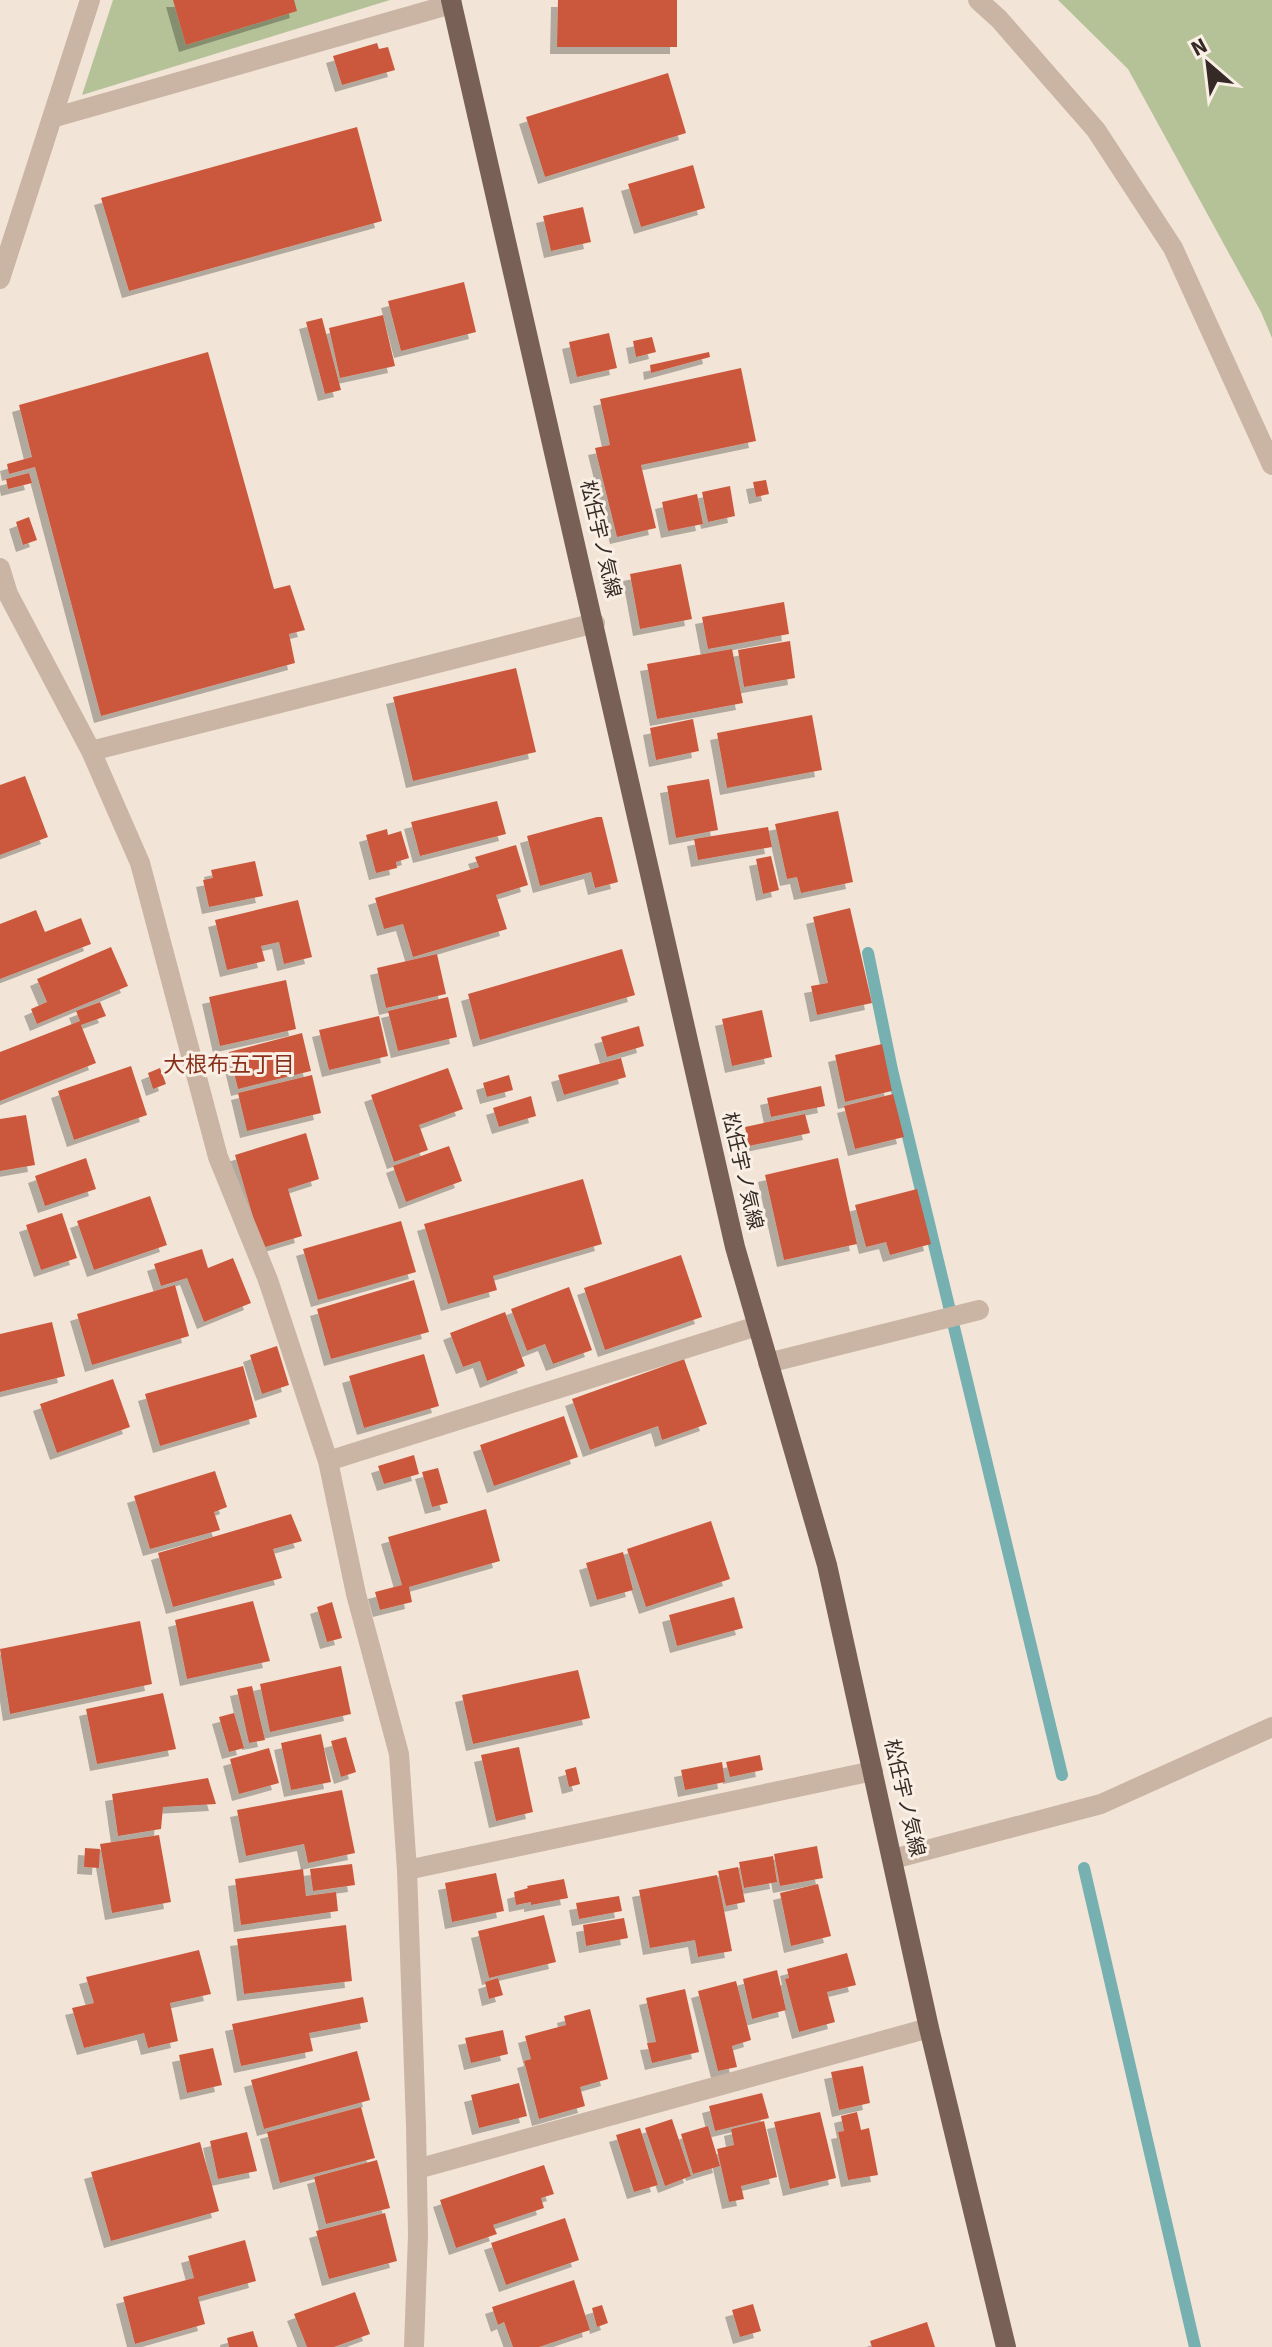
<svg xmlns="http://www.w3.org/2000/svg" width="1272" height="2347" viewBox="0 0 1272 2347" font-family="'Source Sans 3','Noto Sans JP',sans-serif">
<defs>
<filter id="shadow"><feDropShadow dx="-7" dy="7" stdDeviation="0" flood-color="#0004"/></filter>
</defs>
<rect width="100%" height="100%" fill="#f2e5d8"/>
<path fill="#b5c298" d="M 113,0 L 390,0 L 82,95 Z
M 1058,0 L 1272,0 L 1272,338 L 1261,312 L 1128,69 Z"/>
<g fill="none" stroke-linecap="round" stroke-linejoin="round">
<path stroke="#76b0b0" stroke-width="12" d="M 868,953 L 892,1070 L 1062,1775
M 1084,1868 L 1195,2347"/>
</g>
<path fill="#cb593d" filter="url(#shadow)" d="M 173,0 L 294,0 L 297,11 L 186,45 Z
M 558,0 L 677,0 L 677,47 L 557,47 Z
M 377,43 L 379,49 L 388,47 L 395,70 L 342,85 L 333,56 Z
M 668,73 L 686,133 L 545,177 L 526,117 Z
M 357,127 L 382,221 L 129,291 L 101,198 Z
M 693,165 L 705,208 L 641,227 L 628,184 Z
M 583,207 L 591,242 L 551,251 L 543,216 Z
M 464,282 L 476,332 L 401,351 L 388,301 Z
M 383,315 L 395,366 L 340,378 L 329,328 Z
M 322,318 L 341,390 L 325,394 L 306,322 Z
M 609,333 L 617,368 L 577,377 L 569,342 Z
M 652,337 L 656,352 L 636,357 L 633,341 Z
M 208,352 L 274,589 L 290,585 L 305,630 L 289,634 L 295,663 L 101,716 L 35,467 L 9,474 L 7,464 L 32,457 L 19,405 Z
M 709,352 L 710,357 L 651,373 L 650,365 Z
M 741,368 L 756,441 L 641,465 L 656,528 L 617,537 L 595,448 L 610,445 L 600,399 Z
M 29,473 L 32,483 L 8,489 L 6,479 Z
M 766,480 L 769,494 L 756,497 L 753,482 Z
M 730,486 L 735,516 L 708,522 L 702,492 Z
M 697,494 L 703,524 L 668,531 L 662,502 Z
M 29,517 L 37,540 L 23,545 L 16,522 Z
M 681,564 L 692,619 L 640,629 L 630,574 Z
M 784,602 L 789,634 L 708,649 L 702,617 Z
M 790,641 L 795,678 L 744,687 L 738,650 Z
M 732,649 L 743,703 L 657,719 L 647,664 Z
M 516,668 L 536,752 L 413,781 L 393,697 Z
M 812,715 L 822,770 L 727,788 L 717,733 Z
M 693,719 L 699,751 L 656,760 L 650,728 Z
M 25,776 L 48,837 L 0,855 L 0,785 Z
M 709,779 L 718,830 L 676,838 L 667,786 Z
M 497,801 L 506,834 L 420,856 L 411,822 Z
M 838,811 L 853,882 L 801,893 L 797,877 L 787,879 L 775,824 Z
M 597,817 L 602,817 L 618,882 L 595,888 L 591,872 L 540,886 L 527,836 Z
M 768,827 L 772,847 L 698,860 L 694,839 Z
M 387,829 L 388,835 L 401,831 L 409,858 L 396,862 L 397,868 L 376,873 L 366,835 Z
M 516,845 L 528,885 L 496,895 L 507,929 L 413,957 L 403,924 L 384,929 L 375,898 L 479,867 L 475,857 Z
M 771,856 L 779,890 L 763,894 L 756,859 Z
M 255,861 L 263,896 L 209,907 L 203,880 L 213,878 L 211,870 Z
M 298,900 L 312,957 L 284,964 L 279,942 L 261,946 L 265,961 L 227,970 L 215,920 Z
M 850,908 L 872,1003 L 817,1015 L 811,986 L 828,983 L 813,917 Z
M 36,910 L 45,932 L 81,918 L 91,944 L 0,979 L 0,924 Z
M 111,947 L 128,986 L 37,1024 L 31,1009 L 47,1002 L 37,979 Z
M 622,949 L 635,995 L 480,1040 L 468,994 Z
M 437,954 L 446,994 L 386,1008 L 377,968 Z
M 286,980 L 296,1029 L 220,1046 L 209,997 Z
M 448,997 L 457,1037 L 398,1051 L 388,1011 Z
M 100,1002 L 106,1016 L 81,1025 L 96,1063 L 0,1101 L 0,1052 L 80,1021 L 76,1011 Z
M 762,1010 L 772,1057 L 732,1066 L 722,1019 Z
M 379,1016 L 388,1056 L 329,1070 L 319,1030 Z
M 639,1026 L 644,1046 L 607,1057 L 601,1037 Z
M 302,1033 L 311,1071 L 238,1089 L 229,1052 Z
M 882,1044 L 892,1091 L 845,1102 L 835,1055 Z
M 621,1058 L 626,1077 L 564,1095 L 558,1075 Z
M 131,1066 L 147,1115 L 74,1140 L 58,1091 Z
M 160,1068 L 166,1084 L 153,1089 L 148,1073 Z
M 448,1068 L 463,1109 L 419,1125 L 428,1150 L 394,1162 L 371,1095 Z
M 312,1075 L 321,1113 L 247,1131 L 238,1093 Z
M 509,1075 L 513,1090 L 487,1097 L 483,1083 Z
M 821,1086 L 825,1106 L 771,1117 L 767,1098 Z
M 893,1094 L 904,1137 L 855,1149 L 844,1106 Z
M 531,1096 L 536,1116 L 499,1127 L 493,1108 Z
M 805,1114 L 810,1133 L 749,1146 L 745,1127 Z
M 26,1115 L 35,1165 L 0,1171 L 0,1119 Z
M 306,1133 L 319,1179 L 288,1189 L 302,1236 L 262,1248 L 235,1155 Z
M 449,1146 L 462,1181 L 406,1202 L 393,1166 Z
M 86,1158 L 96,1189 L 45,1206 L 35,1176 Z
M 838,1158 L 857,1244 L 784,1260 L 765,1175 Z
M 583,1179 L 602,1244 L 493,1276 L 497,1290 L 448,1304 L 424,1224 Z
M 917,1189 L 931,1244 L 890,1255 L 886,1242 L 866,1247 L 855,1205 Z
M 150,1196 L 167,1245 L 94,1270 L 77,1221 Z
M 62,1213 L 77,1258 L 41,1270 L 26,1225 Z
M 401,1221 L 416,1272 L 318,1300 L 303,1249 Z
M 202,1249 L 208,1268 L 233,1258 L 251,1303 L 204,1322 L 187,1278 L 161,1286 L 154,1264 Z
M 681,1255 L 702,1317 L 605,1350 L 584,1288 Z
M 414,1280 L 429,1332 L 331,1359 L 317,1309 Z
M 175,1285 L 189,1336 L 92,1365 L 77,1314 Z
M 569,1287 L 592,1350 L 553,1364 L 545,1344 L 527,1351 L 511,1309 Z
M 505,1312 L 525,1366 L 487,1381 L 480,1361 L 463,1367 L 450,1333 Z
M 52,1322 L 65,1376 L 0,1392 L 0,1334 Z
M 277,1346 L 289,1385 L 262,1394 L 250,1355 Z
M 424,1354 L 439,1406 L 364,1428 L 349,1376 Z
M 684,1359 L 707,1424 L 662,1440 L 658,1426 L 590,1450 L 572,1399 Z
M 243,1366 L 257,1417 L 160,1446 L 145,1394 Z
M 113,1379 L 130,1427 L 57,1453 L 40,1404 Z
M 564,1416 L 578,1457 L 494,1486 L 480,1445 Z
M 414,1455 L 419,1474 L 384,1484 L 378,1466 Z
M 438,1468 L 448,1503 L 432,1507 L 422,1472 Z
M 215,1471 L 227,1507 L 214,1512 L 220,1530 L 150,1549 L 134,1496 Z
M 486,1509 L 500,1561 L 409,1587 L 412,1602 L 380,1610 L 375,1592 L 402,1585 L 388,1537 Z
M 291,1514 L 302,1541 L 273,1549 L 282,1578 L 173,1607 L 158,1553 Z
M 711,1521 L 730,1579 L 646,1607 L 627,1549 Z
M 623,1552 L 633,1590 L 597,1600 L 586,1563 Z
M 734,1597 L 743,1628 L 677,1646 L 669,1615 Z
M 253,1601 L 270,1661 L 187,1679 L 175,1620 Z
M 332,1602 L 342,1638 L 327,1642 L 317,1607 Z
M 140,1621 L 152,1684 L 10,1714 L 0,1649 Z
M 341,1666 L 351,1714 L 270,1732 L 260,1684 Z
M 578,1670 L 590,1718 L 473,1744 L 462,1695 Z
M 252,1686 L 265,1740 L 249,1743 L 237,1689 Z
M 163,1693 L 176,1749 L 97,1764 L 86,1709 Z
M 234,1713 L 244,1748 L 229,1752 L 219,1717 Z
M 321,1734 L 331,1782 L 291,1790 L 281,1743 Z
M 346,1737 L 356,1772 L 341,1777 L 331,1741 Z
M 519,1747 L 533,1812 L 496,1821 L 481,1755 Z
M 269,1748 L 279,1783 L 239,1794 L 230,1759 Z
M 760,1755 L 763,1770 L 730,1777 L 726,1762 Z
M 722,1762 L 725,1782 L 685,1790 L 681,1770 Z
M 576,1767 L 580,1784 L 569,1787 L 565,1770 Z
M 208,1778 L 216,1804 L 163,1807 L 161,1829 L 118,1836 L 112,1794 Z
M 342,1790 L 355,1853 L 308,1863 L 304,1844 L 246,1856 L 237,1810 Z
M 159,1835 L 171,1902 L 112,1913 L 100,1844 Z
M 817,1846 L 823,1878 L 780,1886 L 774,1854 Z
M 85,1848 L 100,1849 L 99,1868 L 84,1867 Z
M 773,1856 L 777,1882 L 744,1888 L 739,1862 Z
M 352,1864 L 355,1885 L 313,1891 L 310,1869 Z
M 738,1867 L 745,1902 L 726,1906 L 718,1871 Z
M 303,1869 L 306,1896 L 336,1892 L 338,1911 L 241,1925 L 235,1879 Z
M 496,1873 L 504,1911 L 452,1922 L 445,1883 Z
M 717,1875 L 732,1951 L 698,1957 L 695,1940 L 650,1948 L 639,1890 Z
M 564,1879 L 568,1898 L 531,1905 L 531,1902 L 516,1905 L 514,1892 L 528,1888 L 527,1886 Z
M 818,1884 L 831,1936 L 791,1946 L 780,1893 Z
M 619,1896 L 622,1911 L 579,1919 L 576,1903 Z
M 544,1915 L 556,1962 L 489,1978 L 478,1931 Z
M 624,1918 L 628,1938 L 586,1946 L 583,1925 Z
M 346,1925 L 352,1981 L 244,1994 L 237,1939 Z
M 199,1950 L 211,1994 L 170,2003 L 178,2041 L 148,2048 L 144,2033 L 84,2048 L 72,2008 L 94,2003 L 86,1977 Z
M 847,1953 L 856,1985 L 827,1992 L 835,2022 L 799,2032 L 785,1979 L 789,1978 L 787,1969 Z
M 777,1970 L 786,2010 L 752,2019 L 743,1979 Z
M 498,1978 L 503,1995 L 489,1999 L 485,1982 Z
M 736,1981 L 751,2040 L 732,2046 L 737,2067 L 718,2071 L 698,1991 Z
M 685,1989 L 699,2052 L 652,2063 L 647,2043 L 656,2042 L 646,1998 Z
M 363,1997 L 368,2022 L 309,2033 L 313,2051 L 241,2066 L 232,2024 Z
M 590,2009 L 608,2079 L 580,2087 L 585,2106 L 539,2119 L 524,2061 L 531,2059 L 525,2036 L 566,2025 L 564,2016 Z
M 503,2030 L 508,2054 L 471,2063 L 465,2038 Z
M 213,2048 L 222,2085 L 187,2093 L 179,2055 Z
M 357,2051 L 370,2100 L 264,2129 L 251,2080 Z
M 863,2066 L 870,2103 L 839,2110 L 831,2072 Z
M 519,2083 L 527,2116 L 479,2128 L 471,2095 Z
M 762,2093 L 769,2118 L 715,2131 L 709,2106 Z
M 361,2107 L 375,2158 L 280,2183 L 267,2132 Z
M 820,2112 L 836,2178 L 790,2189 L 774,2122 Z
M 857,2112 L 861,2130 L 869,2128 L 878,2175 L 848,2180 L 838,2132 L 844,2131 L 841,2116 Z
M 672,2119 L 691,2176 L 665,2186 L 645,2128 Z
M 764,2121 L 777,2177 L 741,2186 L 744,2199 L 729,2202 L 717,2149 L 734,2145 L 731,2129 Z
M 708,2126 L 720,2166 L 693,2174 L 681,2134 Z
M 640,2128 L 658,2185 L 634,2192 L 616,2135 Z
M 247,2132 L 257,2171 L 218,2179 L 210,2141 Z
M 200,2142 L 219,2211 L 111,2241 L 91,2172 Z
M 377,2160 L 390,2208 L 326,2224 L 314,2177 Z
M 544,2165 L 554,2194 L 541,2198 L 544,2208 L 493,2225 L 497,2234 L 456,2248 L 440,2200 Z
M 385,2213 L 397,2261 L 329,2279 L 316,2231 Z
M 565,2218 L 579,2260 L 506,2285 L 491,2243 Z
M 245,2240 L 256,2281 L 198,2297 L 205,2324 L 135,2344 L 123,2297 L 194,2278 L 188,2256 Z
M 574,2280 L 590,2330 L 539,2347 L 513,2347 L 504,2322 L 498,2325 L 492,2307 Z
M 355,2292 L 370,2334 L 334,2347 L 307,2347 L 294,2314 Z
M 753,2304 L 761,2331 L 740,2337 L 732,2310 Z
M 602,2305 L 608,2323 L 597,2327 L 592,2308 Z
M 927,2322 L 935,2347 L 872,2347 L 870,2341 Z
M 253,2331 L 258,2347 L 229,2347 L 227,2338 Z"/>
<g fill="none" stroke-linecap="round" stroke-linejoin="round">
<path stroke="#cab4a4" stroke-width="20" d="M 978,0 L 999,19 L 1096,130 L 1173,248 L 1272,465
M 52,118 L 452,4
M 0,279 L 90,0
M 0,568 L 8,594 L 91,751 L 140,863 L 218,1157 L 268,1280 L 328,1461 L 356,1594 L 399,1754 L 407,1870 L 416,2126 L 418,2235 L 414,2347
M 91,751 L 595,623
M 768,1363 L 979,1310
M 328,1461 L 757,1326
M 893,1859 L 1101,1804 L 1272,1727
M 407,1870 L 873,1771
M 417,2169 L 929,2028"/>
<path stroke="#786056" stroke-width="20" d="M 451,0 L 735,1247 L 827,1565 L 929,2028 L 1006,2347"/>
</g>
<g text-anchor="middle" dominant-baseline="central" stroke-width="6" stroke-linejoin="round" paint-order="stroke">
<g font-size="20" fill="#352a26" stroke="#faefe4">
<text transform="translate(600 539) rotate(77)">松任宇ノ気線</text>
<text transform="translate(742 1171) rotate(77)">松任宇ノ気線</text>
<text transform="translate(904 1798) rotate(77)">松任宇ノ気線</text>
</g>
<g font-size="22" fill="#88301c" stroke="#faefe4">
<text x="229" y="1065">大根布五丁目</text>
</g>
</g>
<g transform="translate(1208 64) rotate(332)" stroke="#faefe4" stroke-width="6" paint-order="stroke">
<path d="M0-6L14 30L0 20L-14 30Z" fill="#352a26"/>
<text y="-12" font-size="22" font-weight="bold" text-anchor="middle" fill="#352a26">N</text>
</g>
</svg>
